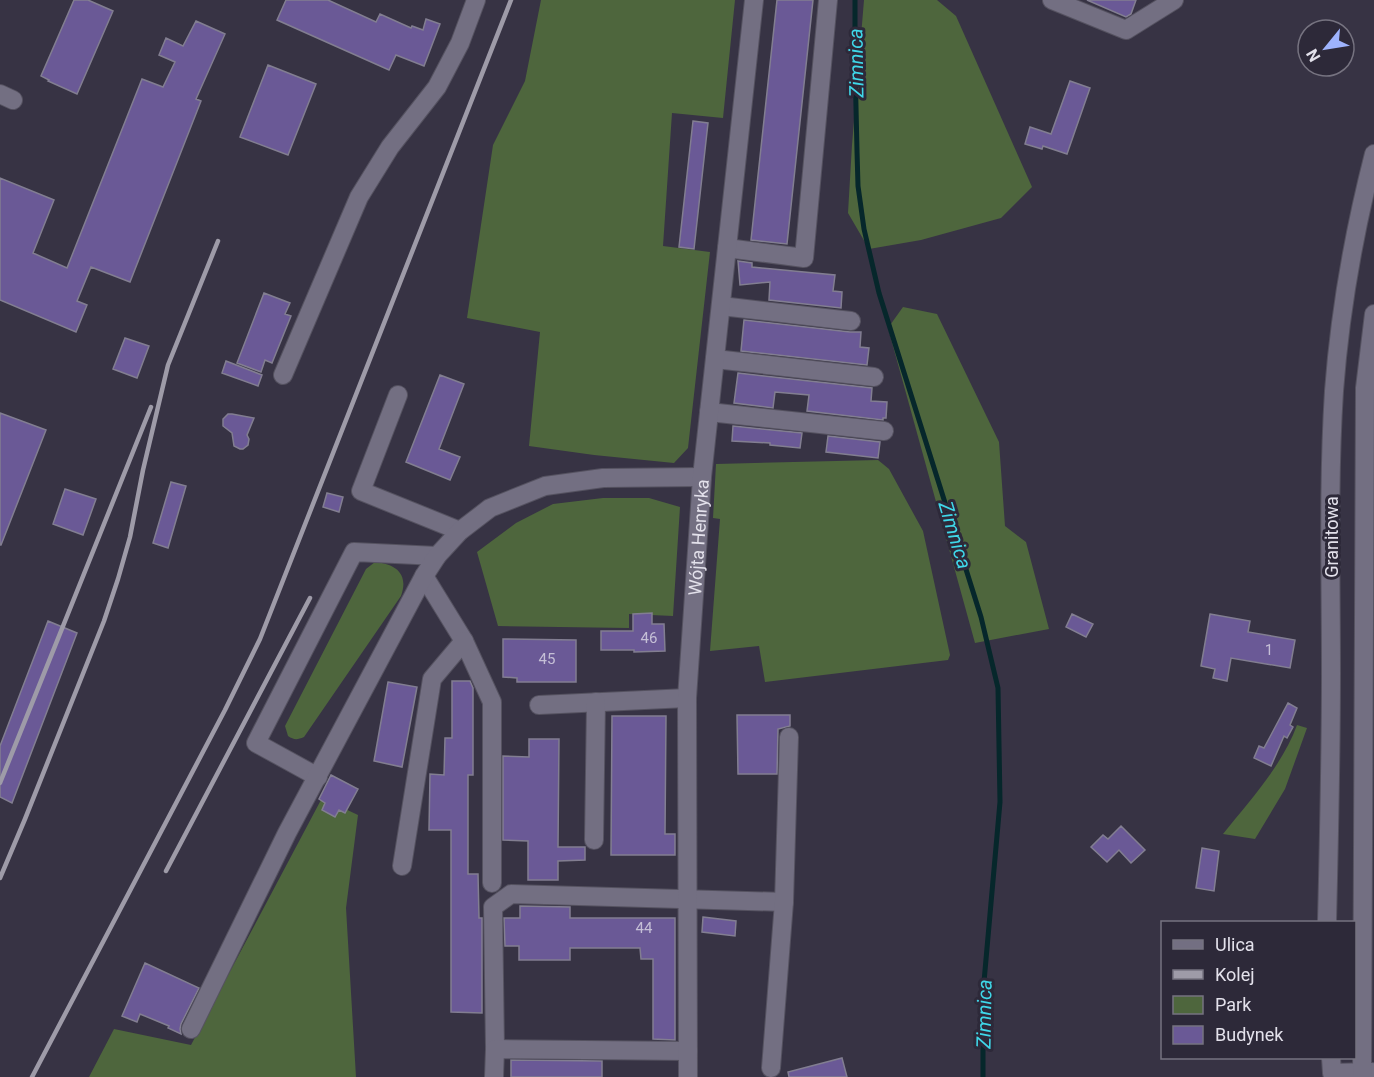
<svg xmlns="http://www.w3.org/2000/svg" width="1374" height="1077" viewBox="0 0 1374 1077" font-family="Roboto,sans-serif">
<rect width="100%" height="100%" fill="#373344"/>
<path fill="#4e663d" d="M 541,0 L 735,0 L 723,118 L 672,113 L 663,246 L 710,252 L 688,448 L 674,463 L 594,455 L 529,446 L 540,332 L 467,318 L 493,145 L 525,81 Z
M 864,0 L 937,0 L 956,16 L 1032,187 L 1001,218 L 921,240 L 869,249 L 848,213 L 852,145 Z
M 903,307 L 937,314 L 999,442 L 1005,526 L 1026,542 L 1049,629 L 975,643 L 888,328 Z
M 878,460 L 889,469 L 923,531 L 950,655 L 948,660 L 765,682 L 759,646 L 710,651 L 720,519 L 713,518 L 716,464 Z
M 603,498 L 649,498 L 680,507 L 673,616 L 629,614 L 629,628 L 498,626 L 477,552 L 516,523 L 553,504 Z
M 375,562 C 396,564 409,574 401,596 L 304,737 C 297,740 294,740 288,736 L 285,726 L 366,569 Z
M 1297,725 L 1307,728 L 1285,789 L 1255,839 L 1223,834 C 1250,800 1282,766 1297,725 Z
M 322,798 L 358,815 L 346,908 L 356,1077 L 89,1077 L 114,1029 L 191,1045 Z"/>
<g fill="none" stroke-linecap="round" stroke-linejoin="round">
<path stroke="#06272b" stroke-width="5" d="M 855,0 L 855,63 L 857,151 L 858,186 L 864,229 L 879,293 L 981,617 L 998,688 L 1000,802 L 983,993 L 983,1077"/>
</g>
<path fill="#6a5996" stroke="#827e91" stroke-width="1.5" d="M 74,0 L 88,0 L 113,11 L 77,94 L 48,81 L 49,80 L 41,76 Z
M 286,0 L 328,0 L 376,22 L 380,14 L 411,28 L 412,26 L 423,30 L 426,19 L 440,24 L 424,66 L 396,55 L 389,70 L 277,20 Z
M 777,0 L 813,0 L 787,244 L 751,240 Z
M 1087,0 L 1136,0 L 1131,14 L 1126,17 Z
M 196,21 L 225,34 L 196,99 L 201,101 L 130,282 L 91,267 L 77,301 L 87,305 L 76,332 L 0,300 L 0,178 L 54,200 L 33,253 L 67,268 L 142,79 L 163,87 L 175,62 L 159,55 L 166,38 L 183,46 Z
M 268,65 L 316,84 L 288,155 L 240,137 Z
M 1070,81 L 1090,88 L 1067,154 L 1043,146 L 1042,149 L 1025,144 L 1030,127 L 1051,134 Z
M 693,121 L 708,123 L 694,249 L 679,247 Z
M 738,261 L 752,263 L 752,267 L 835,275 L 833,291 L 842,292 L 841,308 L 769,300 L 770,282 L 740,285 Z
M 264,293 L 290,303 L 285,314 L 291,316 L 272,363 L 265,360 L 261,372 L 237,363 Z
M 744,320 L 850,332 L 861,332 L 860,347 L 869,348 L 867,365 L 741,351 Z
M 125,338 L 149,346 L 137,378 L 113,369 Z
M 226,361 L 262,375 L 258,386 L 222,373 Z
M 738,373 L 872,388 L 871,401 L 887,402 L 886,418 L 883,418 L 883,420 L 807,411 L 809,395 L 775,392 L 773,408 L 734,403 Z
M 440,375 L 464,384 L 439,449 L 460,457 L 450,480 L 406,462 Z
M 0,413 L 46,430 L 1,545 L 0,545 Z
M 228,414 L 232,414 L 254,418 L 247,435 L 249,439 L 248,445 L 243,449 L 240,449 L 234,446 L 232,433 L 223,426 L 223,419 Z
M 733,426 L 802,433 L 800,448 L 770,445 L 770,443 L 732,441 Z
M 828,436 L 880,442 L 878,458 L 826,452 Z
M 171,482 L 186,486 L 168,548 L 153,543 Z
M 65,489 L 96,499 L 83,535 L 53,524 Z
M 327,493 L 343,497 L 339,512 L 323,507 Z
M 652,613 L 652,624 L 664,624 L 665,651 L 634,652 L 634,650 L 601,650 L 601,631 L 633,631 L 633,614 Z
M 1072,614 L 1093,624 L 1086,637 L 1066,627 Z
M 1210,614 L 1250,621 L 1248,632 L 1295,640 L 1290,668 L 1231,658 L 1227,681 L 1213,678 L 1215,669 L 1201,666 Z
M 48,621 L 77,633 L 12,803 L 0,797 L 0,746 Z
M 503,639 L 576,640 L 576,682 L 517,682 L 517,678 L 503,677 Z
M 452,681 L 470,681 L 473,688 L 473,775 L 468,775 L 468,874 L 478,874 L 479,918 L 482,918 L 482,1013 L 451,1012 L 451,830 L 429,830 L 430,774 L 444,775 L 445,738 L 452,738 Z
M 388,682 L 417,687 L 402,767 L 374,761 Z
M 1288,703 L 1297,708 L 1290,725 L 1293,727 L 1287,738 L 1284,736 L 1271,766 L 1254,758 L 1259,746 L 1264,748 Z
M 737,715 L 790,715 L 790,726 L 778,729 L 777,774 L 738,774 Z
M 612,716 L 666,716 L 665,834 L 675,834 L 675,855 L 611,855 Z
M 529,739 L 559,739 L 558,847 L 585,847 L 585,860 L 558,861 L 558,880 L 528,880 L 528,841 L 503,840 L 503,756 L 529,757 Z
M 331,775 L 358,789 L 345,813 L 339,810 L 335,817 L 322,810 L 325,803 L 319,799 Z
M 1121,826 L 1145,850 L 1131,863 L 1119,850 L 1107,862 L 1091,847 L 1103,835 L 1108,839 Z
M 1202,848 L 1219,851 L 1214,891 L 1196,888 Z
M 520,906 L 570,907 L 570,918 L 675,918 L 675,1040 L 653,1039 L 653,959 L 641,959 L 640,948 L 570,948 L 570,960 L 519,960 L 519,946 L 505,946 L 504,918 L 520,918 Z
M 703,917 L 736,921 L 735,936 L 702,932 Z
M 145,963 L 199,988 L 181,1024 L 180,1029 L 181,1034 L 168,1028 L 169,1026 L 140,1014 L 137,1022 L 122,1016 Z
M 842,1058 L 847,1077 L 789,1077 L 788,1072 Z
M 511,1060 L 602,1061 L 602,1077 L 511,1077 Z"/>
<g fill="none" stroke-linecap="round" stroke-linejoin="round">
<g stroke="#555260" stroke-width="20">
<g id="minor">
<path d="M 1052,0 L 1126,30 L 1174,0"/>
<path d="M 0,94 L 13,100"/>
<path d="M 727,248 L 804,258 L 828,0"/>
<path d="M 721,306 L 851,321"/>
<path d="M 715,359 L 874,377"/>
<path d="M 283,375 L 359,197 L 390,147 L 437,87 L 460,43 L 476,0"/>
<path d="M 398,395 L 361,491 L 460,531"/>
<path d="M 709,412 L 884,431"/>
<path d="M 424,576 L 464,641 L 492,702 L 492,883"/>
<path d="M 539,705 L 687,698"/>
<path d="M 318,777 L 256,743 L 354,552 L 437,556"/>
<path d="M 594,840 L 596,702"/>
<path d="M 402,866 L 432,679 L 464,641"/>
<path d="M 1327,922 C 1329,839 1331,756 1331,673 C 1331,579 1328,485 1334,391 C 1340,311 1354,232 1374,154"/>
<path d="M 191,1029 L 287,833 L 424,576 L 437,556 L 460,531 L 490,508 L 545,486 L 603,478 L 702,477"/>
<path d="M 495,1049 L 493,907 L 511,894 L 784,902"/>
<path d="M 1331,1058 L 1332,1073 L 1372,1072"/>
<path d="M 771,1068 L 784,902 L 789,737"/>
<path d="M 494,1077 L 495,1049 L 688,1051"/>
<path id="s1" d="M 688,1077 L 687,698 L 702,477 L 754,0"/>
<path d="M 1362,1077 L 1365,388 L 1374,314"/>
</g>
</g>
<use href="#minor" stroke="#736f82" stroke-width="18"/>
<path stroke="#9e9ba8" stroke-width="4.5" d="M 0,783 L 151,407
M 166,871 L 310,598
M 0,878 L 25,819 L 104,621 L 118,579 L 130,537 L 143,470 L 168,365 L 218,241
M 32,1077 L 225,710 L 260,639 L 511,0"/>
</g>
<g text-anchor="middle" dominant-baseline="central" stroke-width="6" stroke-linejoin="round" paint-order="stroke">
<g font-size="15" fill="#c5bfd6">
<text x="649" y="638">46</text>
<text x="1269" y="650">1</text>
<text x="547" y="659">45</text>
<text x="644" y="928">44</text>
</g>
<g font-size="18" fill="#e3e1eb" stroke="#2d2939">
<text stroke="none"><textPath href="#s1" startOffset="540">Wójta Henryka</textPath></text>
<text transform="translate(1331 537) rotate(-90)">Granitowa</text>
</g>
<g font-size="20" font-style="italic" fill="#3fd8e9" stroke="#2d2939">
<text transform="translate(856 63) rotate(-91)">Zimnica</text>
<text transform="translate(955 535) rotate(73)">Zimnica</text>
<text transform="translate(984 1014) rotate(-89)">Zimnica</text>
</g>
</g>
<rect x="1161" y="921" width="195" height="138" fill="#2d2939" stroke="#767380" stroke-width="1.5"/>
<rect x="1173" y="940" width="30" height="9" fill="#736f82" stroke="#767380" stroke-width="1.5"/>
<text x="1215" y="951" font-size="18" fill="#e3e1eb">Ulica</text>
<rect x="1173" y="970" width="30" height="9" fill="#9e9ba8" stroke="#767380" stroke-width="1.5"/>
<text x="1215" y="981" font-size="18" fill="#e3e1eb">Kolej</text>
<rect x="1173" y="996" width="30" height="18" fill="#4e663d" stroke="#767380" stroke-width="1.5"/>
<text x="1215" y="1011" font-size="18" fill="#e3e1eb">Park</text>
<rect x="1173" y="1026" width="30" height="18" fill="#6a5996" stroke="#767380" stroke-width="1.5"/>
<text x="1215" y="1041" font-size="18" fill="#e3e1eb">Budynek</text>
<g transform="translate(1326 48) rotate(240)"><circle r="28" fill="#2d2939" stroke="#767380" stroke-width="1.5"/>
<path d="M0-4.5L10 22L0 15L-10 22Z" fill="#9eb3fd"/>
<text y="-9" font-size="16" font-weight="bold" text-anchor="middle" fill="#e3e1eb">N</text>
</g>
</svg>
